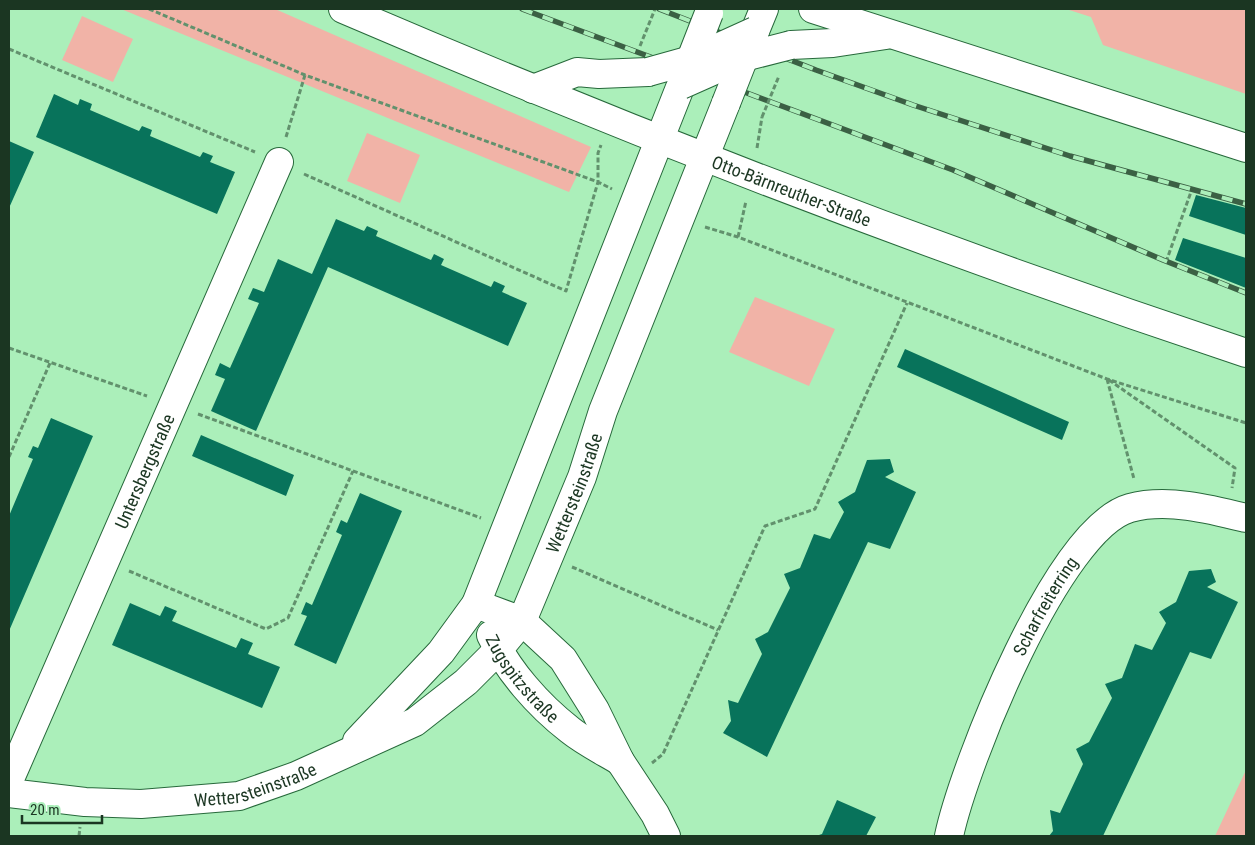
<svg xmlns="http://www.w3.org/2000/svg" width="1255" height="845" viewBox="0 0 1255 845" font-family="'Roboto Condensed',sans-serif">
<rect width="100%" height="100%" fill="#abefba"/>
<path fill="#f1b3a7" d="M 121,9 L 275,9 L 591,147 L 569,192 Z
M 1066,9 L 1246,9 L 1246,94 L 1103,45 L 1091,17 Z
M 82,16 L 133,39 L 113,82 L 62,60 Z
M 367,133 L 420,155 L 400,203 L 347,181 Z
M 755,297 L 835,329 L 809,386 L 729,352 Z
M 1246,770 L 1246,836 L 1215,836 Z"/>
<path fill="#08735b" d="M 54,94 L 78,105 L 80,99 L 92,104 L 90,110 L 139,131 L 142,126 L 152,130 L 150,136 L 200,157 L 203,152 L 213,156 L 210,162 L 235,172 L 217,214 L 36,137 Z
M 9,141 L 34,152 L 9,208 Z
M 1196,195 L 1246,208 L 1246,235 L 1189,216 Z
M 336,219 L 364,231 L 367,226 L 378,231 L 376,236 L 431,260 L 434,254 L 444,259 L 441,265 L 491,287 L 494,281 L 505,286 L 502,292 L 527,303 L 508,346 L 328,267 L 256,431 L 211,411 L 225,379 L 215,375 L 220,363 L 230,368 L 259,303 L 248,299 L 253,288 L 264,292 L 278,259 L 312,274 Z
M 1183,238 L 1246,258 L 1246,288 L 1175,260 Z
M 905,349 L 1069,422 L 1062,440 L 897,367 Z
M 51,418 L 93,436 L 9,631 L 9,516 L 33,459 L 28,457 L 33,446 L 38,448 Z
M 201,435 L 294,475 L 286,496 L 192,456 Z
M 890,459 L 894,472 L 885,477 L 916,492 L 890,549 L 868,542 L 767,757 L 723,733 L 731,721 L 728,700 L 738,703 L 762,654 L 755,639 L 768,632 L 790,588 L 784,574 L 800,568 L 814,534 L 830,539 L 844,512 L 838,502 L 855,492 L 867,460 Z
M 360,493 L 402,511 L 336,664 L 294,645 L 307,616 L 301,614 L 306,602 L 312,605 L 342,535 L 336,532 L 341,520 L 347,523 Z
M 1211,569 L 1216,582 L 1207,587 L 1238,602 L 1211,659 L 1190,652 L 1103,836 L 1049,836 L 1053,831 L 1050,810 L 1060,813 L 1083,764 L 1076,749 L 1089,742 L 1112,698 L 1105,684 L 1122,678 L 1135,644 L 1152,650 L 1166,623 L 1159,612 L 1176,602 L 1189,571 Z
M 130,603 L 160,616 L 165,606 L 177,611 L 172,621 L 236,648 L 241,638 L 253,643 L 248,654 L 280,667 L 262,708 L 112,645 Z
M 837,800 L 876,817 L 866,836 L 816,836 L 822,834 Z"/>
<g fill="none" stroke-linecap="round" stroke-linejoin="round">
<g stroke="#27693b" stroke-width="30">
<g id="minor">
<path d="M 755,31 L 764,9"/>
<path d="M 476,604 L 522,621 L 563,659 L 595,710 L 620,761 L 655,814 L 666,836"/>
<path id="s1" d="M 491,635 C 508,671 538,705 570,730 C 585,742 603,751 620,761"/>
<path d="M 357,741 L 441,652 L 476,604 L 681,85"/>
<path id="s2" d="M 9,781 L 279,162"/>
<path id="s3" d="M 9,793 L 85,802 L 141,804 L 239,796 L 296,776 L 415,722 L 466,682 L 498,650 L 522,621 L 582,477 L 603,411 L 726,103"/>
<path id="s4" d="M 949,836 C 964,765 1058,528 1130,508 C 1167,498 1210,509 1246,518"/>
</g>
</g>
<g stroke="#27693b" stroke-width="30">
<g id="major">
<path id="s5" d="M 343,9 C 639,136 940,251 1246,353"/>
<path d="M 813,9 L 1246,148"/>
<path d="M 791,45 L 833,43 L 886,35"/>
<path d="M 533,89 L 577,72 L 599,74 L 648,72"/>
</g>
</g>
<path stroke="#62916d" stroke-width="3" stroke-dasharray="5 2.5" stroke-linecap="butt" d="M 149,9 L 305,75 L 598,182 L 612,189
M 9,49 L 255,152
M 286,137 L 305,75
M 757,148 L 762,117
M 304,174 L 566,291 L 598,182 L 598,153 L 601,145
M 705,227 L 738,237 L 1107,379 L 1246,423
M 738,237 L 746,201
M 1166,262 L 1192,189
M 9,348 L 147,396
M 1107,379 L 1134,479
M 1109,380 L 1235,468 L 1232,488
M 198,414 L 481,518
M 9,457 L 50,363
M 572,567 L 718,630
M 129,571 L 266,629 L 288,618 L 353,471
M 652,763 L 663,754 L 765,526 L 815,509 L 907,303
M 79,836 L 80,827"/>
<use href="#minor" stroke="#fff" stroke-width="28"/>
<use href="#major" stroke="#fff" stroke-width="28"/>
<g stroke="#3b6044" stroke-width="5.5">
<path id="rail" d="M 522,9 L 953,170 L 1163,260 L 1246,293
M 659,9 L 816,70 L 913,105 L 1070,156 L 1246,204"/>
</g>
<use href="#rail" stroke="#abefba" stroke-width="4" stroke-dasharray="11" stroke-linecap="butt"/>
<g stroke="#27693b" stroke-width="30" stroke-linecap="butt">
<path id="minor-bridge" d="M 684,77 L 709,13
M 726,103 L 750,42"/>
</g>
<g stroke="#27693b" stroke-width="30" stroke-linecap="butt">
<path id="major-bridge" d="M 648,72 L 691,60 L 755,31
M 681,85 L 744,57 L 791,45"/>
</g>
<path stroke="#62916d" stroke-width="3" stroke-dasharray="5 2.5" stroke-linecap="butt" d="M 640,46 L 655,9
M 762,117 L 779,76"/>
<use href="#minor-bridge" stroke="#fff" stroke-width="28"/>
<use href="#major-bridge" stroke="#fff" stroke-width="28"/>
</g>
<g text-anchor="middle" dominant-baseline="central" stroke-width="5" stroke-linejoin="round" paint-order="stroke">
<g font-size="18" fill="#1b3622" stroke="#abefba">
<text stroke="none"><textPath href="#s5" startOffset="484">Otto-Bärnreuther-Straße</textPath></text>
<text stroke="none"><textPath href="#s2" startOffset="338">Untersbergstraße</textPath></text>
<text stroke="none"><textPath href="#s3" startOffset="708">Wettersteinstraße</textPath></text>
<text stroke="none"><textPath href="#s4" startOffset="250">Scharfreiterring</textPath></text>
<text stroke="none"><textPath href="#s1" startOffset="54">Zugspitzstraße</textPath></text>
<text stroke="none"><textPath href="#s3" startOffset="249">Wettersteinstraße</textPath></text>
</g>
</g>
<rect width="1255" height="845" fill="none" stroke="#1b3622" stroke-width="20"/>
<path d="M22 815v8h80v-8" fill="none" stroke="#1b3622" stroke-width="2.5"/>
<text x="30" y="815" font-size="15" fill="#1b3622" stroke="#abefba" stroke-width="4" paint-order="stroke">20 m</text>
</svg>
